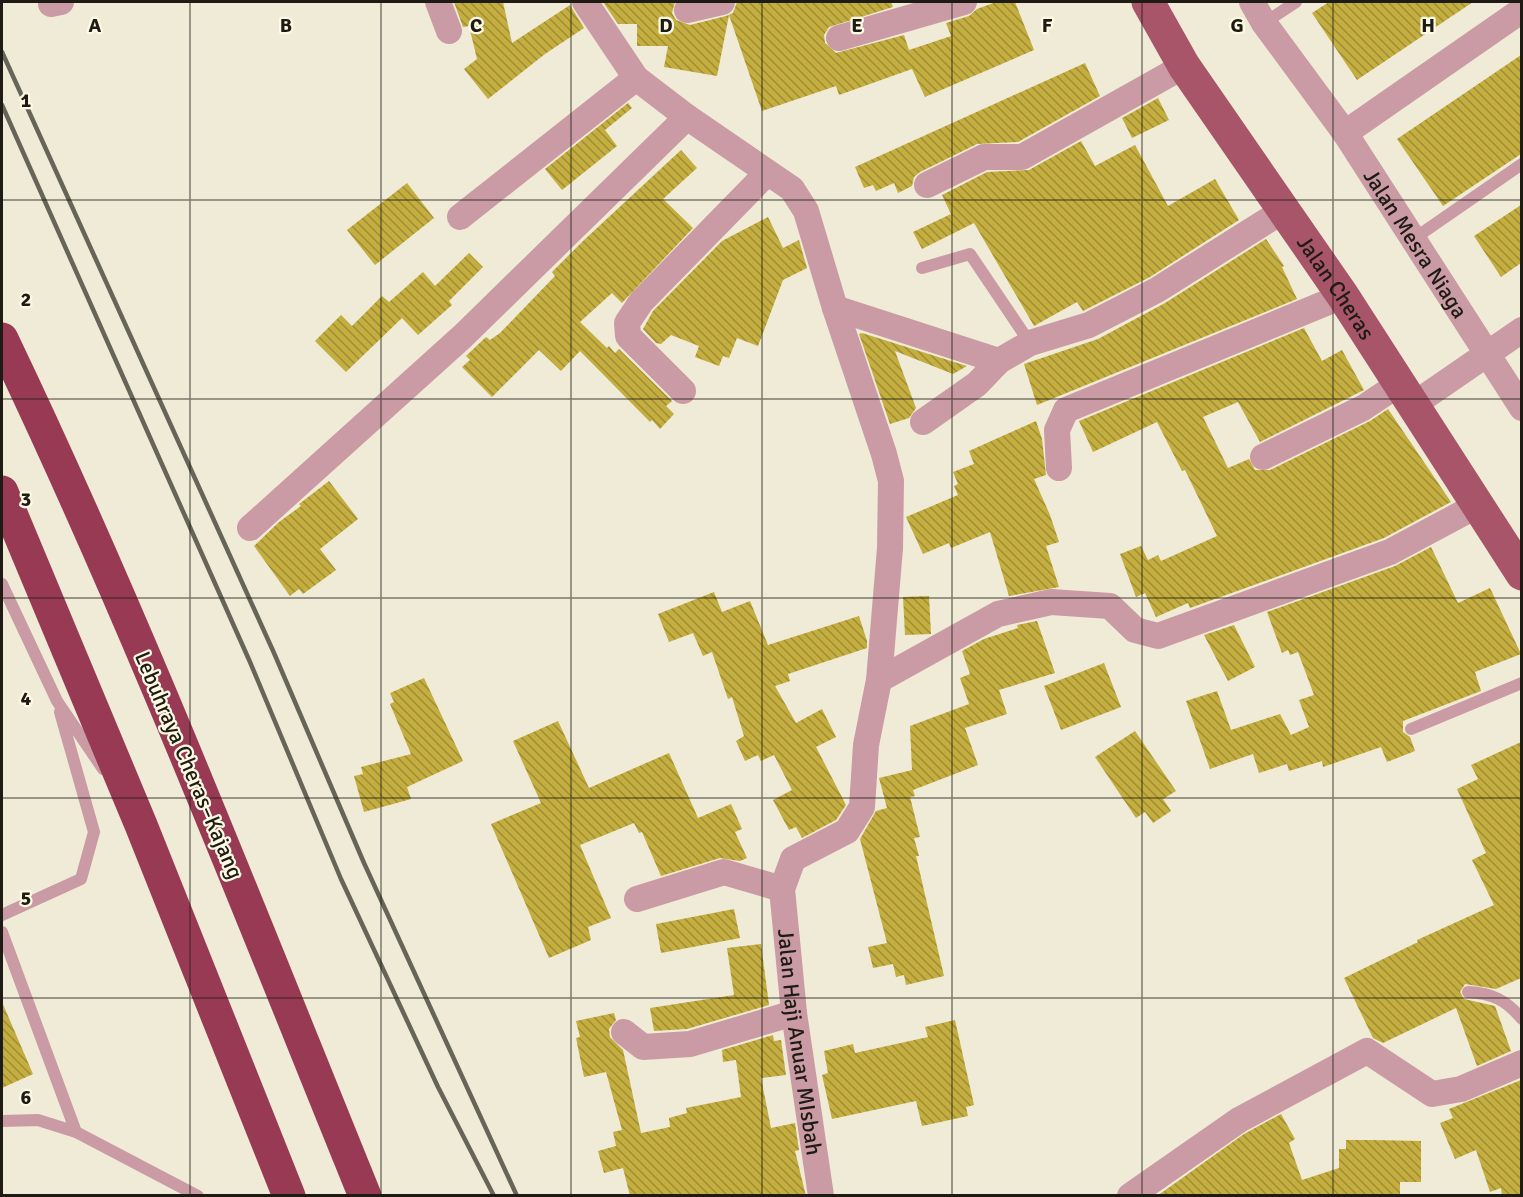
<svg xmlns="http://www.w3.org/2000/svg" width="1523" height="1197" viewBox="0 0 1523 1197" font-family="Signika,sans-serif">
<defs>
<pattern id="building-back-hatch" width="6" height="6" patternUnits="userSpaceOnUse" patternTransform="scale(1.5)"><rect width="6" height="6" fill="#c4ae40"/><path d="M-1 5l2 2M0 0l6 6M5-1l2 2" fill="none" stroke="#9f8d34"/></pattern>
</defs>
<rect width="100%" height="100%" fill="#efebd6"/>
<path fill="url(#building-back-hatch)" d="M 454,2 L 503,2 L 512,43 L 570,5 L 584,28 L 545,54 L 488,99 L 464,69 L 477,59 L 469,26 L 463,27 Z
M 603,2 L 675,2 L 672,13 L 676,20 L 690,25 L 726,16 L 733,13 L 737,2 L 891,2 L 893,7 L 829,27 L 824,35 L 825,43 L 836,53 L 904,35 L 909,50 L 951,36 L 946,23 L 969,16 L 977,9 L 996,2 L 1015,2 L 1034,50 L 925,97 L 912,69 L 839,95 L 836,86 L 762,111 L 729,15 L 717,76 L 664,67 L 668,46 L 637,46 L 637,24 L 618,24 Z
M 1329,2 L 1473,2 L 1357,80 L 1312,13 Z
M 1521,55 L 1521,154 L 1443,206 L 1397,139 Z
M 1085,63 L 1100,96 L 1018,142 L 977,144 L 920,172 L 914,177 L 912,186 L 898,193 L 894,183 L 876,191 L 873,185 L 864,188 L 855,167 Z
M 1158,98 L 1169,120 L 1132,138 L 1122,118 Z
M 628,103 L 632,108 L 605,130 L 617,146 L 562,190 L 545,169 Z
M 1081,141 L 1095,166 L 1135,145 L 1168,206 L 1215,179 L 1239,220 L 1150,277 L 1083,311 L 1077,302 L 1034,326 L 974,223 L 922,249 L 913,232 L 951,214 L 942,195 L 987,172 L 1029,170 Z
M 681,150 L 697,168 L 663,199 L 693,228 L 622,303 L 612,293 L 580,322 L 607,348 L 609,346 L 615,353 L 619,349 L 672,401 L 666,406 L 674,414 L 660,429 L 652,420 L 650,422 L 580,351 L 561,371 L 539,350 L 492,397 L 462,367 L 470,360 L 466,356 L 486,337 L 490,340 L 500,333 L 555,276 L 552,272 L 583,241 Z
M 407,183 L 434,218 L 375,265 L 347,230 Z
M 1521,205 L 1521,263 L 1501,277 L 1474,236 Z
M 768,217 L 783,248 L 799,240 L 807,268 L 783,280 L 758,346 L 737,338 L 729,358 L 723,356 L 719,366 L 695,357 L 699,346 L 671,335 L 661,344 L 656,343 L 643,329 L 653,311 L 722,241 Z
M 1266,239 L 1284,266 L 1282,267 L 1297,299 L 1037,405 L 1024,364 L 1098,339 L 1165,303 Z
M 469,253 L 483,267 L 449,301 L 452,305 L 418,335 L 402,318 L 346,372 L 315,341 L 341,315 L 352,326 L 382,296 L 389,302 L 423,272 L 435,286 Z
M 1304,328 L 1322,361 L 1342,350 L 1364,390 L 1260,442 L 1238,402 L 1203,417 L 1228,468 L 1249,459 L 1255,470 L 1270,470 L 1370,421 L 1388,409 L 1451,502 L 1384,538 L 1190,608 L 1188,603 L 1156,617 L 1145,593 L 1136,597 L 1120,554 L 1141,546 L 1148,560 L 1158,555 L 1161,561 L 1217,536 L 1185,470 L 1182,471 L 1157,422 L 1093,452 L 1079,421 Z
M 862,333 L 967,366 L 953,374 L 895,351 L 916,408 L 909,418 L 890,424 L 859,334 Z
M 1036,421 L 1042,439 L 1046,475 L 1034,479 L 1050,515 L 1059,542 L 1046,546 L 1059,587 L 1009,596 L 990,532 L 951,548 L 949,543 L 923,554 L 906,517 L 958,495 L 954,486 L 958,484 L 953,472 L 974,464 L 969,451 Z
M 329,481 L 358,519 L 320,549 L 336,570 L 303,594 L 299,589 L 290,596 L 254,546 L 279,522 L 301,506 L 299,504 L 303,501 Z
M 1431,547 L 1458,603 L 1490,588 L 1521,654 L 1475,672 L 1481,691 L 1403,721 L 1403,732 L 1410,737 L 1415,751 L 1387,762 L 1381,747 L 1323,767 L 1322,761 L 1289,771 L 1287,764 L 1259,773 L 1253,754 L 1210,769 L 1186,701 L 1217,691 L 1231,730 L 1280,714 L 1291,735 L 1309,727 L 1299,700 L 1314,695 L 1298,652 L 1290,655 L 1288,650 L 1282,653 L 1267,612 L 1395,566 Z
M 714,592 L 722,612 L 750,601 L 768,645 L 859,616 L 867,641 L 867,648 L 788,674 L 790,681 L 775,686 L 796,723 L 822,709 L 836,737 L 816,747 L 846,805 L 836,820 L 802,838 L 796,827 L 789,830 L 773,800 L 792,790 L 774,755 L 761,761 L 758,755 L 745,761 L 736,741 L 744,736 L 732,697 L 728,699 L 712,652 L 703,656 L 693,633 L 669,642 L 658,614 Z
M 929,596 L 931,634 L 905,635 L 903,597 Z
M 1037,621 L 1055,673 L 999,690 L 1007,714 L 965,728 L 978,765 L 913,790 L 915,796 L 910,797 L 920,837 L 914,838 L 919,856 L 916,856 L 944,976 L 906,985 L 904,975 L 896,977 L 893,964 L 873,968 L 868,947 L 887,943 L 860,839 L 876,811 L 887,808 L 879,778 L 912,770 L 910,726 L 969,704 L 960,678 L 970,674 L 962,651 L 984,639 L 1018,628 L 1017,625 Z
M 1234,625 L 1255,667 L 1228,681 L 1204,635 Z
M 1104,663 L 1121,707 L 1061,730 L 1044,686 Z
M 424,678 L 463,761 L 407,787 L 411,799 L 364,812 L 354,776 L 363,774 L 361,767 L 411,754 L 390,704 L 394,702 L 390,693 Z
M 558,721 L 589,788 L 669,753 L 698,818 L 731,804 L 742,829 L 735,832 L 747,858 L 740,861 L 720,858 L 661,876 L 642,832 L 639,833 L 634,823 L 580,845 L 611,918 L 588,927 L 591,940 L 549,958 L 491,824 L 541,803 L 513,741 Z
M 1135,731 L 1176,791 L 1163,799 L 1171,811 L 1153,823 L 1145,812 L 1136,818 L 1095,757 Z
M 1521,742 L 1521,978 L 1496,989 L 1465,984 L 1460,992 L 1464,999 L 1495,1006 L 1511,1051 L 1477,1066 L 1456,1008 L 1383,1043 L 1373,1038 L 1344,978 L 1418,942 L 1417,940 L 1494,905 L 1472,860 L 1486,853 L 1457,789 L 1478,779 L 1471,765 Z
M 734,909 L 740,938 L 661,953 L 656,924 Z
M 761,944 L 769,1005 L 687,1029 L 654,1031 L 650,1008 L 734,995 L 727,948 Z
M 2,1002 L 33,1074 L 2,1088 Z
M 614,1013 L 616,1020 L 609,1029 L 610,1037 L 623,1050 L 641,1133 L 670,1127 L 669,1118 L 687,1113 L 686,1108 L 741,1097 L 736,1060 L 723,1062 L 722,1050 L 773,1035 L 774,1041 L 781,1040 L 786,1075 L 761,1078 L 771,1128 L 795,1123 L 799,1150 L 795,1151 L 806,1196 L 630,1196 L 623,1168 L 604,1173 L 598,1151 L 616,1146 L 613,1132 L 622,1130 L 606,1072 L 584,1077 L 576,1038 L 580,1037 L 576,1021 Z
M 955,1020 L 974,1105 L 966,1107 L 968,1116 L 922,1126 L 916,1101 L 832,1119 L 822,1075 L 828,1073 L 824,1051 L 853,1044 L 855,1053 L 928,1037 L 925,1027 Z
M 1521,1080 L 1521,1196 L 1502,1196 L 1501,1188 L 1490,1192 L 1476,1150 L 1455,1159 L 1440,1123 L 1453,1118 L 1449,1109 Z
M 1281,1114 L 1295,1139 L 1289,1143 L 1302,1180 L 1339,1168 L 1339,1149 L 1346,1149 L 1346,1140 L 1370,1140 L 1421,1141 L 1421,1182 L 1400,1182 L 1400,1196 L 1157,1196 L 1244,1134 Z"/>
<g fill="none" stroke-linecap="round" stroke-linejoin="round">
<path stroke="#ca9ba4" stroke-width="12" d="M 1264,23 L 1296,2
M 1412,240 L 1522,164
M 922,268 L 970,254 L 1030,343
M 2,584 L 57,701 L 103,769
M 1411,729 L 1522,683
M 2,915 L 81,879 L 94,832 L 60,712
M 2,932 L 76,1132
M 1468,992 C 1492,993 1506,1000 1522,1019
M 2,1121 L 38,1120 L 76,1132 L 198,1196"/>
<g stroke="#ca9ba4" stroke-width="26">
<path d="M 438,2 L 449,31"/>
<path d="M 585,2 L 636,78 L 687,117 L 792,189 L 806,211 L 835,308 L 884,454 L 891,481 L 890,548 L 879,680 L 866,745 L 862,807 L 847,831 L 793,859 L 782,889 L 724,872 L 637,899"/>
<path id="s1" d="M 1252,2 L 1264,23 L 1345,133 L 1522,408"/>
<path d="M 51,4 L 61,2"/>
<path d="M 687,10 L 722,2"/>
<path d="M 839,38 L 964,2"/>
<path d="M 1345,133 L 1522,10"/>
<path d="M 927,185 L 984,157 L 1022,157 L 1184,66"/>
<path d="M 460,217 L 636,78"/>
<path d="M 835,308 L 999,361"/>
<path d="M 683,391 L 628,336 L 627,323 L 641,302 L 767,173"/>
<path d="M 1413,405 L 1522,330"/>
<path d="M 923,422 L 977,384 L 999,361 L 1030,343 L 1089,325 L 1157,290 L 1284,210"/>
<path d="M 1263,457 L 1363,408 L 1399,384"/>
<path d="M 1059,468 L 1057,430 L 1066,410 L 1343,296"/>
<path d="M 250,528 L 463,336 L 687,117"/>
<path d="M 879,680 L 998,614 L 1051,602 L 1110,606 L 1135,630 L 1158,636 L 1390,552 L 1476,506"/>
<path id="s2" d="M 782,889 L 794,1013 L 821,1196"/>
<path d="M 624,1032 L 643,1047 L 690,1044 L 794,1013"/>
<path d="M 1130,1196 L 1239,1120 L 1367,1051 L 1432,1094 L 1461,1089 L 1522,1063"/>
</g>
<path stroke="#a8556a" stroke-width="33" id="s3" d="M 1148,2 L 1184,66 L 1343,296 L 1522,574"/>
<path stroke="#993a55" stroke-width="33" d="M 2,339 C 136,619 248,908 365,1196
M 2,492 L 141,825 L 289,1196"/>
<path stroke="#676458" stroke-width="4.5" d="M 2,52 L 274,653 L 364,863 L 517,1196
M 2,105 L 250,662 L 341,879 L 438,1087 L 494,1196"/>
</g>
<path fill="none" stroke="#1d1b14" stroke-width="1.5" stroke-opacity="0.55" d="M 190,2 L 190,1196M 381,2 L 381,1196M 571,2 L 571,1196M 762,2 L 762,1196M 952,2 L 952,1196M 1142,2 L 1142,1196M 1333,2 L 1333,1196M 2,200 L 1522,200M 2,399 L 1522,399M 2,598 L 1522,598M 2,798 L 1522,798M 2,998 L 1522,998"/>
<g text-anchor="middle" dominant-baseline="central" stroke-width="4.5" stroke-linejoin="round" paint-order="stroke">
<g font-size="22" fill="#1d1b14" stroke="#fdf9e3">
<text stroke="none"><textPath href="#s1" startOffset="292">Jalan Mesra Niaga</textPath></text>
<text stroke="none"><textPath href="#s3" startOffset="342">Jalan Cheras</textPath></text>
<text transform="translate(189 765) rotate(67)">Lebuhraya Cheras–Kajang</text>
<text stroke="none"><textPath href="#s2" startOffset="154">Jalan Haji Anuar MIsbah</textPath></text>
</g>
</g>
<g font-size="20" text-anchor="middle" font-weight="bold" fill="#1d1b14" stroke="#fdf9e3" stroke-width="4.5" stroke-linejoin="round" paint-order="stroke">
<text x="95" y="32">A</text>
<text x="286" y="32">B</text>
<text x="476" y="32">C</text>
<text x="666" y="32">D</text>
<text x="857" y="32">E</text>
<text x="1047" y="32">F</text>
<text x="1237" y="32">G</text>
<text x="1428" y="32">H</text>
<text x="26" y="107">1</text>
<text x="26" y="306">2</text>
<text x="26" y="506">3</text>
<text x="26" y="705">4</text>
<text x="26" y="905">5</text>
<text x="26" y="1104">6</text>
</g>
<rect width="1523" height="1197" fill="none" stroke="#1d1b14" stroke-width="6"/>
</svg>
